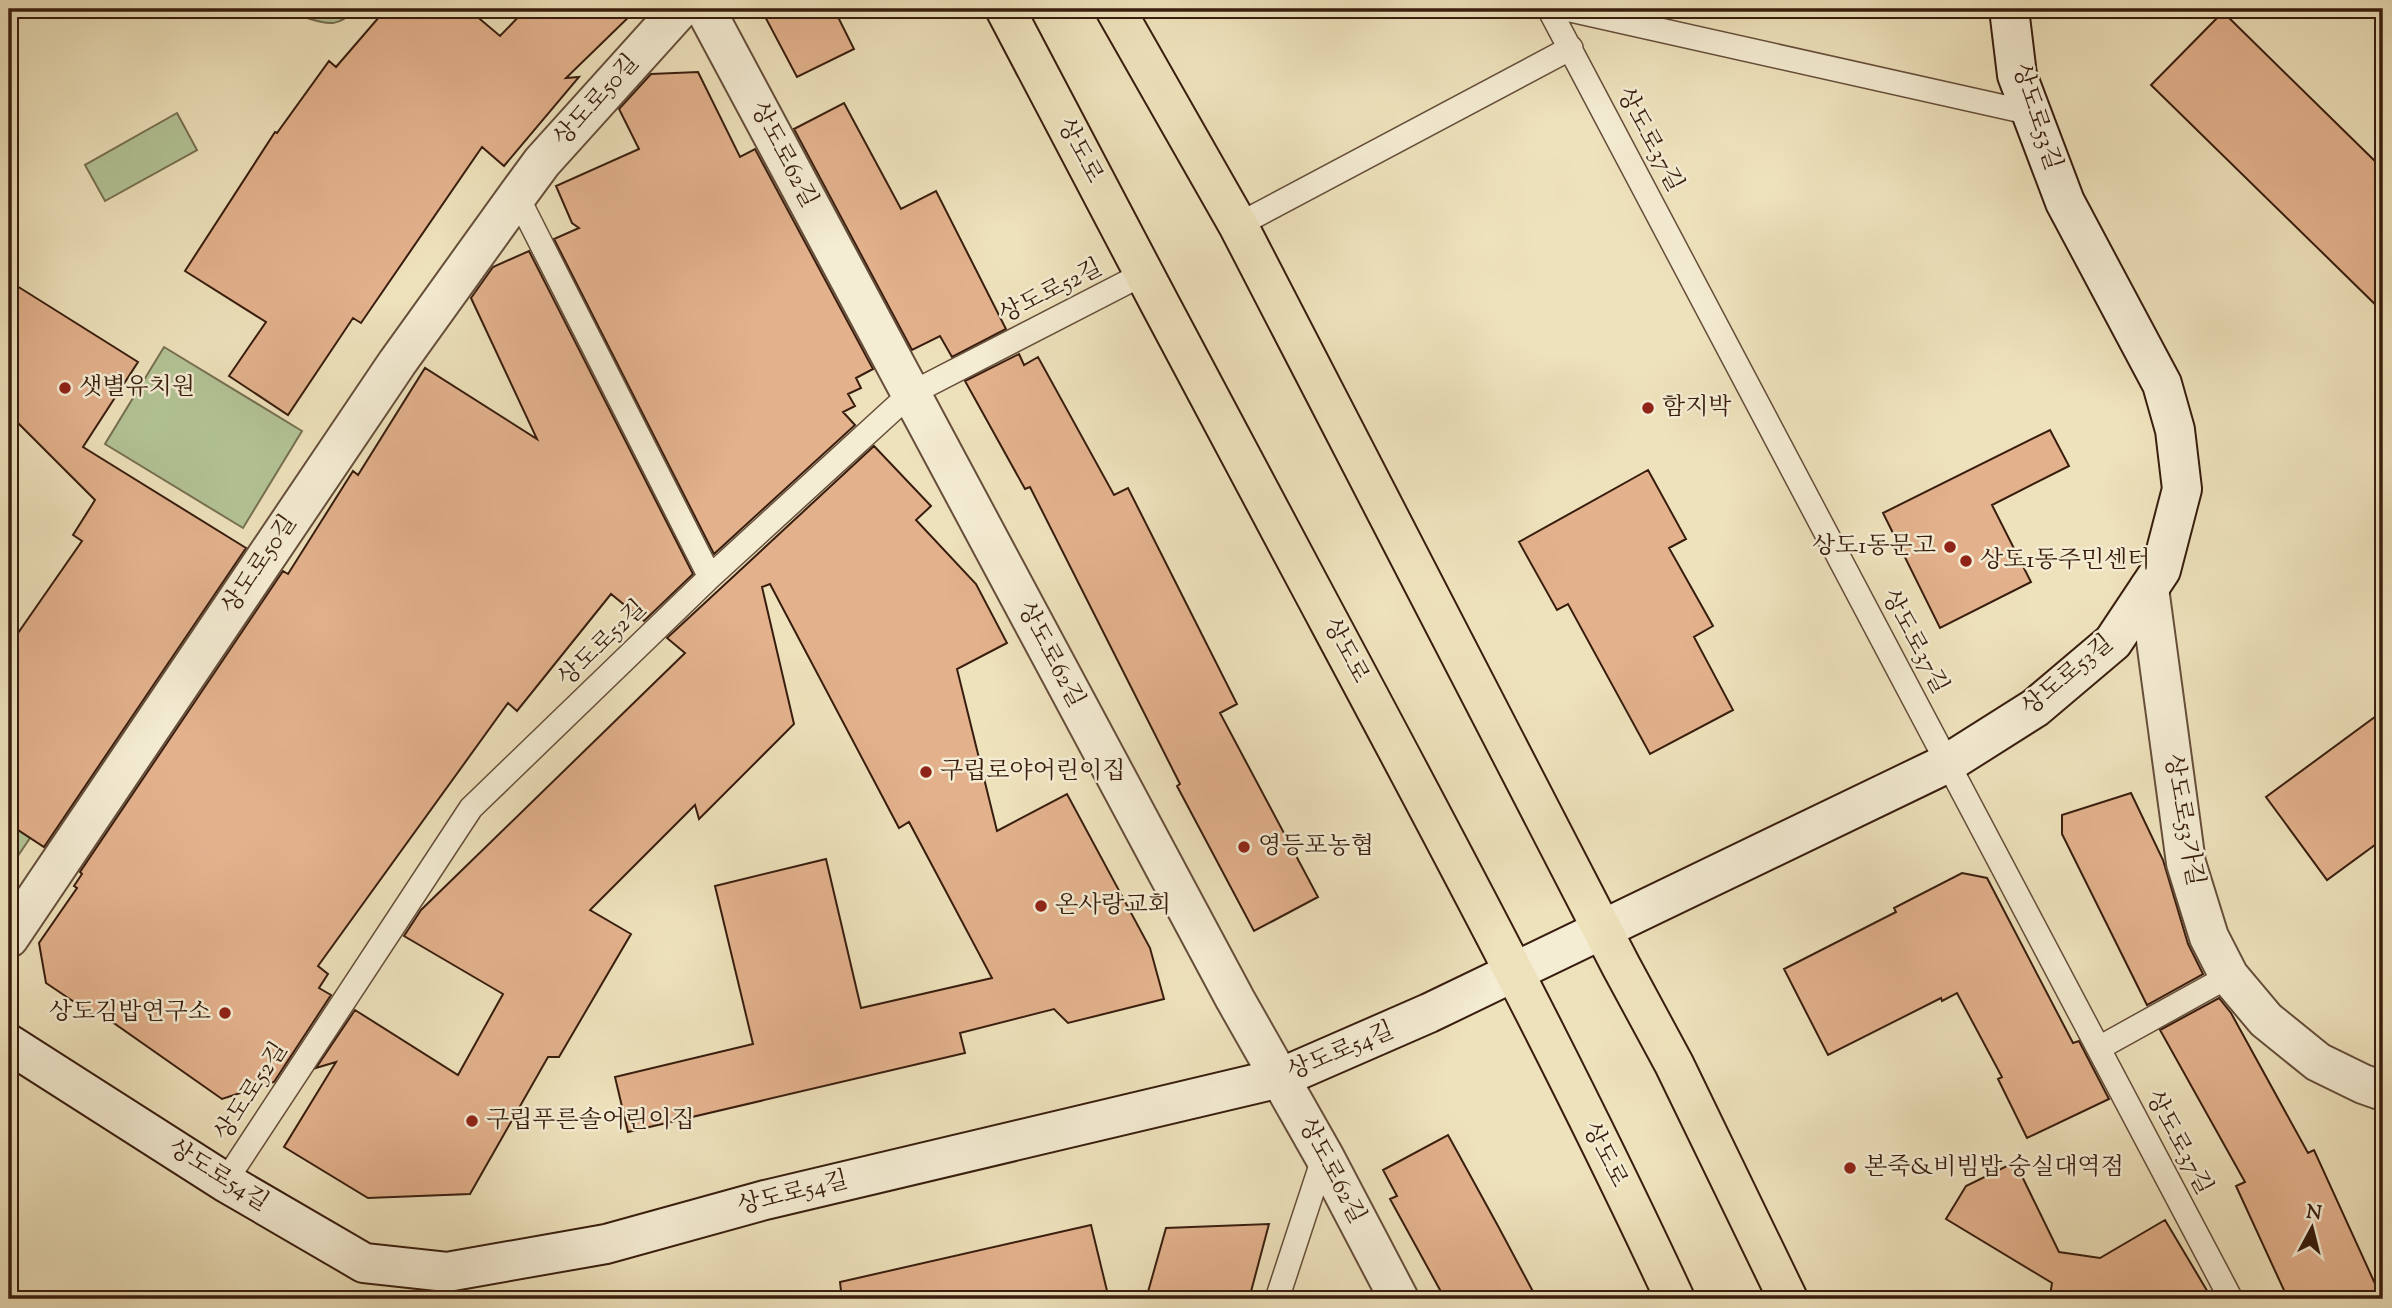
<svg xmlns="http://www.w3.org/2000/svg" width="2392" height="1308" viewBox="0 0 2392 1308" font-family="'Sorts Mill Goudy','Noto Serif KR',serif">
<rect width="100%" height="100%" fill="#eee2bc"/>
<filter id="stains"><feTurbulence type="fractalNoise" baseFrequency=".00286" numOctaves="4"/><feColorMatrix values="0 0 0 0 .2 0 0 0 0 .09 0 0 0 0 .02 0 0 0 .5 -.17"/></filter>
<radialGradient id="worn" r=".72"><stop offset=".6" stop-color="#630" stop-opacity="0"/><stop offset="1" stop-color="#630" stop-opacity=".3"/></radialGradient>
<path fill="#b3c496" stroke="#767052" stroke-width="2" d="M 307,9 L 357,9 C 338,26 331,26 307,18 Z
M 177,113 L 197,150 L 105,201 L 85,165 Z
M 164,347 L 302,431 L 243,528 L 105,444 Z
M 9,824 L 30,838 L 9,869 Z"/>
<path fill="#e3b28d" stroke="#381d0e" stroke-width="2" d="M 386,9 L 468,9 L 500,36 L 526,9 L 637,9 L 566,78 L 579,77 L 504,166 L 482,147 L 361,323 L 353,318 L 288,415 L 229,376 L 266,322 L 185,271 L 275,132 L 277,133 L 329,61 L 336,67 Z
M 761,9 L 834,9 L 854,49 L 797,77 Z
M 2223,12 L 2383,169 L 2383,312 L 2151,85 Z
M 698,72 L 740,157 L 755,149 L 873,369 L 856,378 L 861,388 L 848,394 L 855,406 L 843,412 L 855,425 L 714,554 L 554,239 L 579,228 L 572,223 L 556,186 L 639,149 L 619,109 L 651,74 Z
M 844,103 L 901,209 L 936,191 L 1006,329 L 952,357 L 940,336 L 912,350 L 794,129 Z
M 529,251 L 693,574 L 644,621 L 611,594 L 517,711 L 508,703 L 318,966 L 328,974 L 319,988 L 331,995 L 274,1082 L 222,1099 L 98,1012 L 95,1016 L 46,983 L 39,943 L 77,888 L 74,886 L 82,874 L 80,872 L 283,571 L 288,574 L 353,471 L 358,475 L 425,368 L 537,439 L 471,298 L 493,267 Z
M 9,281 L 138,362 L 83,447 L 246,548 L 44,847 L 9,824 L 9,646 L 82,541 L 73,535 L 95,500 L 9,414 Z
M 1019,354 L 1024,365 L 1038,357 L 1114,495 L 1128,488 L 1237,704 L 1220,713 L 1318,897 L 1254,931 L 1177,786 L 1180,784 L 1030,487 L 1025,489 L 965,381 Z
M 2050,430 L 2069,466 L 1992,505 L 2031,582 L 1940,628 L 1883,513 Z
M 874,446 L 931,506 L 916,520 L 976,584 L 1007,643 L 957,669 L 997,831 L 1067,794 L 1150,948 L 1164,999 L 1068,1023 L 1054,1009 L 960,1033 L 965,1053 L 628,1132 L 615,1077 L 753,1044 L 715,886 L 826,859 L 861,1008 L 992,978 L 909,822 L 899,828 L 770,584 L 762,587 L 794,724 L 699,819 L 695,805 L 590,910 L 631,934 L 559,1057 L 548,1057 L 470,1194 L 368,1198 L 284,1147 L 336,1062 L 316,1068 L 355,1010 L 458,1075 L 503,994 L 404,936 L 421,910 L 685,653 L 667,638 Z
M 1648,470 L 1686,539 L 1669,548 L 1713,626 L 1694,637 L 1733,710 L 1650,754 L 1568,604 L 1557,610 L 1519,542 Z
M 2383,711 L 2383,839 L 2327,880 L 2266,797 Z
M 2131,793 L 2163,860 L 2188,944 L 2203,974 L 2147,1005 L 2062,834 L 2062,815 Z
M 1962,873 L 1987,878 L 2073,1043 L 2079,1041 L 2109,1099 L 2027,1138 L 1998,1079 L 2002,1077 L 1957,993 L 1942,1001 L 1941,998 L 1828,1055 L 1784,969 L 1896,912 L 1894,908 Z
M 2219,998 L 2231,1013 L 2308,1153 L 2314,1150 L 2382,1299 L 2288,1299 L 2236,1186 L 2245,1182 L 2160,1030 Z
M 1448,1135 L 1498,1226 L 1537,1299 L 1445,1299 L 1390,1199 L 1397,1196 L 1383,1170 Z
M 2015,1162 L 2059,1252 L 2100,1258 L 2165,1220 L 2212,1299 L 2075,1299 L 2050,1296 L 2052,1283 L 1946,1219 L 1966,1186 Z
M 1269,1224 L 1249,1299 L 1146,1299 L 1166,1228 Z
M 1091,1225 L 1109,1299 L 842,1299 L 840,1282 Z"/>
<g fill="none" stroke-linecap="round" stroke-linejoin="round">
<g stroke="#664e3a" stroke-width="26">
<path id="lane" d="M 1549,9 L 2231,1299
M 1566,9 L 2031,113
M 517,196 L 710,577
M 1238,225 L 1571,48
M 2099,1048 L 2229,976
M 225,1182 L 471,808 L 710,577 L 910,394 L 1143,274
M 1277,1299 L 1324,1156"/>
</g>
<g stroke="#664e3a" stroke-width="42">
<path id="street" d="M 705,9 L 1235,999 L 1324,1156 L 1399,1299
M 2149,588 L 2186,863 L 2209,937 L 2229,976 L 2266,1020 L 2318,1062 L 2363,1084 L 2383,1091
M 9,938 L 397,363 L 517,196 L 542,162 L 680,9"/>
</g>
<g stroke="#381d0e" stroke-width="42">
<path id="secondary" d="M 9,1044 L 225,1182 L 364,1263 L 447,1272 L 606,1244 L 765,1200 L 1280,1078 L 1429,1013 L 1948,763 L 2035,708 L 2113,642 L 2161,570 L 2182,489 L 2175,430 L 2162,384 L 2065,202 L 2017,75 L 2009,9"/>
</g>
<g stroke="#381d0e" stroke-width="42">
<path id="primary" d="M 1005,9 C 1105,201 1207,393 1309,584 C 1435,820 1562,1056 1675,1299
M 1115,9 L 1238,225 L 1621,966 L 1674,1064 L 1788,1299"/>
</g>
<use href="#lane" stroke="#f4ecd3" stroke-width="23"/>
<use href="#street" stroke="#f4ecd3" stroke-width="38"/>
<use href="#secondary" stroke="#f4ecd3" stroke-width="38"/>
<use href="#primary" stroke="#eee2bc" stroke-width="38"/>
</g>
<g fill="#8f2418" stroke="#f4ecd3" stroke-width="2.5">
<circle cx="65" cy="388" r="7"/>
<circle cx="1648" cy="408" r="7"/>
<circle cx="1950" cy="547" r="7"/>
<circle cx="1966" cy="561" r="7"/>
<circle cx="926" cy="772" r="7"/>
<circle cx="1244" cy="847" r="7"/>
<circle cx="1041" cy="906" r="7"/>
<circle cx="225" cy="1013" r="7"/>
<circle cx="472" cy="1121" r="7"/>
<circle cx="1850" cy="1168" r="7"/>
</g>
<g text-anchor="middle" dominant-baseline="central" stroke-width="5" stroke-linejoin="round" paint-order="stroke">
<g font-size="24" fill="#381d0e" stroke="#f4ecd3">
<text transform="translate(597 101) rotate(-48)">상도로50길</text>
<text transform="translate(2036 117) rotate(72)">상도로53길</text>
<text transform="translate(1649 140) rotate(62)">상도로37길</text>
<text transform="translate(1079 151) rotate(62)">상도로</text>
<text transform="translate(783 155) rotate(62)">상도로62길</text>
<text transform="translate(1051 292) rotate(-27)">상도로52길</text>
<text transform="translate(260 565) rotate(-56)">상도로50길</text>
<text transform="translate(1914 642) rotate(62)">상도로37길</text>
<text transform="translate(603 644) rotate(-44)">상도로52길</text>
<text transform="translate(1345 651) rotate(62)">상도로</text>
<text transform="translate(1050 655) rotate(62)">상도로62길</text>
<text transform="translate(2068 676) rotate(-40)">상도로53길</text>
<text transform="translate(2183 820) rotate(80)">상도로53가길</text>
<text transform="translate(1341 1052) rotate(-23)">상도로54길</text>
<text transform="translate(252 1092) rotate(-57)">상도로52길</text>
<text transform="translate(2178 1143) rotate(62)">상도로37길</text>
<text transform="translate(1604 1155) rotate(63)">상도로</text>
<text transform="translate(1331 1171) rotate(62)">상도로62길</text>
<text transform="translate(218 1176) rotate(32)">상도로54길</text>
<text transform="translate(793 1194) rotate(-14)">상도로54길</text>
</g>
<g font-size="24" fill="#381d0e" stroke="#f4ecd3" text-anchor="start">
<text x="79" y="388">샛별유치원</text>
<text x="1662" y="408">함지박</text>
<text x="1936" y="547" text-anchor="end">상도1동문고</text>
<text x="1980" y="561">상도1동주민센터</text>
<text x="940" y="772">구립로야어린이집</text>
<text x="1258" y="847">영등포농협</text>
<text x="1055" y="906">온사랑교회</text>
<text x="211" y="1013" text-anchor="end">상도김밥연구소</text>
<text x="486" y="1121">구립푸른솔어린이집</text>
<text x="1864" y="1168">본죽&amp;비빔밥 숭실대역점</text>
</g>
</g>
<rect width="2392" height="1308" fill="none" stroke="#eee2bc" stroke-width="35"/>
<rect x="10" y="10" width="2371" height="1287" fill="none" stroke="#381d0e" stroke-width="3.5"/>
<rect x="18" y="18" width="2357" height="1273" fill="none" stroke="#381d0e" stroke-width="2"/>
<g transform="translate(2312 1228) rotate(7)" stroke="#f4ecd3" stroke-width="5" paint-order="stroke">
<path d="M0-5L12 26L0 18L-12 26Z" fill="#381d0e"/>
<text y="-10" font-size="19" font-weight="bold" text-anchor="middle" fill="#381d0e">N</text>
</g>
<rect width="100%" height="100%" filter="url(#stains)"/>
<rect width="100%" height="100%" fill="url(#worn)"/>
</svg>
